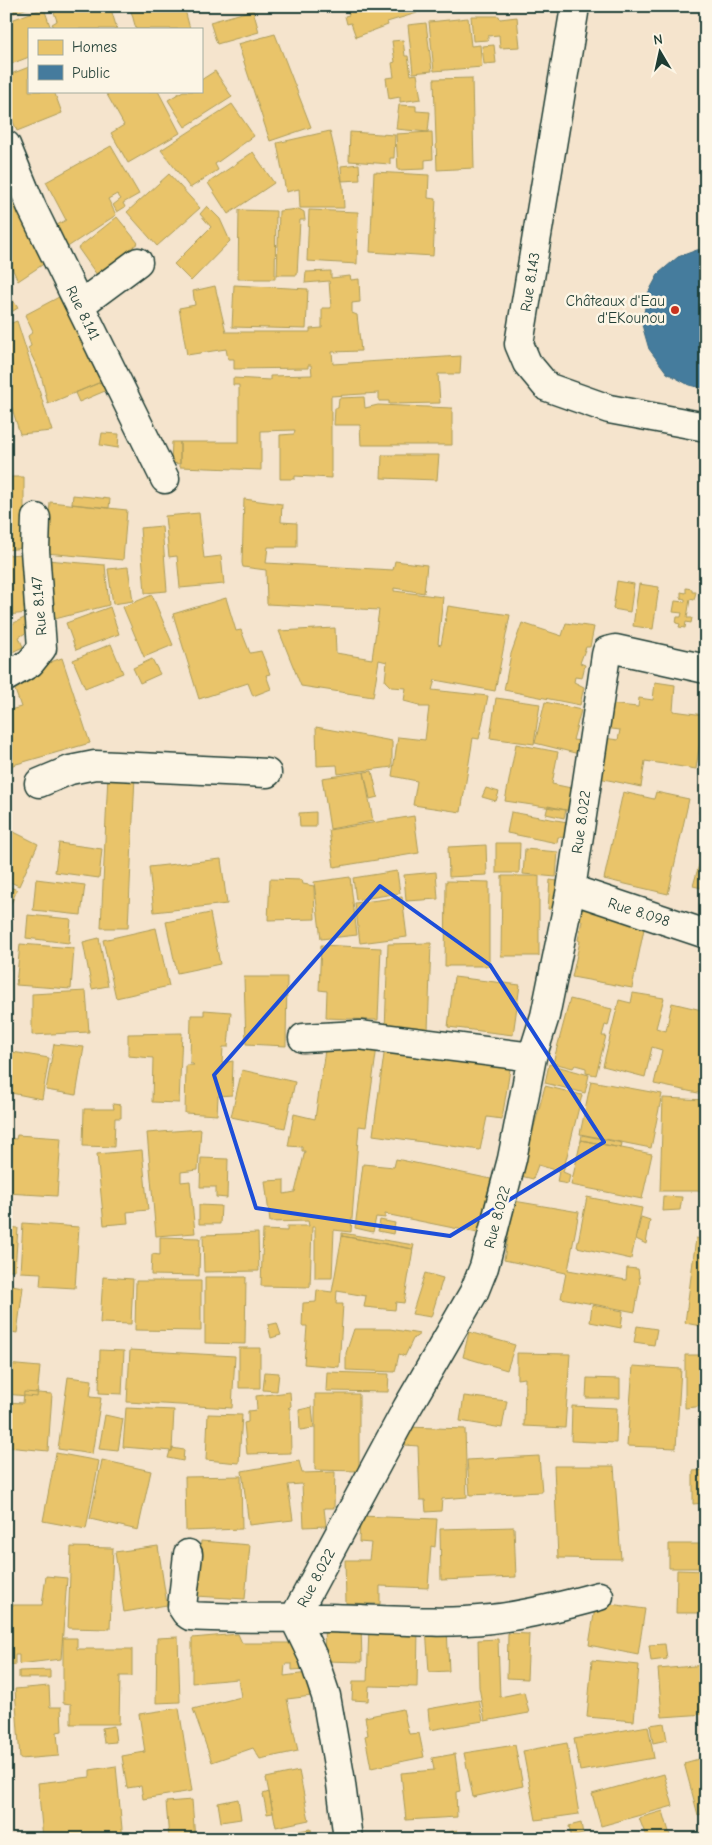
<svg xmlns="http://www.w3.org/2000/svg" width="712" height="1845" viewBox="0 0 712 1845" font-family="'Comic Neue',sans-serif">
<rect width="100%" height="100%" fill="#f5e4cd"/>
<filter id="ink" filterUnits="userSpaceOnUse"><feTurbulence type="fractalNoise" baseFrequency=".02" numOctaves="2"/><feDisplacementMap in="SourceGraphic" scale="10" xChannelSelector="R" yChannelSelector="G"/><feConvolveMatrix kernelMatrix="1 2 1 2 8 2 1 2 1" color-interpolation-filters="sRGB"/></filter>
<g filter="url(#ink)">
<path fill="#e9c46a" stroke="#ac9c5a" d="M 6,6 L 30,6 L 30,7 L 6,16 Z
M 52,6 L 110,6 L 117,29 L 54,29 L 52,24 L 57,21 Z
M 184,6 L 190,29 L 136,29 L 130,7 Z
M 346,6 L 416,6 L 417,13 L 387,22 L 388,25 L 356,37 L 351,23 L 347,24 L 345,16 L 349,15 Z
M 418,6 L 457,6 L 419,12 Z
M 44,8 L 51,29 L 29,29 L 29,57 L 6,66 L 6,22 Z
M 253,10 L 259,32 L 217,44 L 210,22 Z
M 471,16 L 499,16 L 500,19 L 517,17 L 520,47 L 500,48 L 499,35 L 488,36 L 488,40 L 473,41 Z
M 468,18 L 471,46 L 480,45 L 482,67 L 434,71 L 429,22 Z
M 426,23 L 432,71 L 413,73 L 408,25 Z
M 275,34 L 311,127 L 270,141 L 238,44 Z
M 403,40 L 405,56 L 408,56 L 411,75 L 417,74 L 421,99 L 400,102 L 400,97 L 389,99 L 386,78 L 394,77 L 392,63 L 395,62 L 392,41 Z
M 494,45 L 496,63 L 484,64 L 482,46 Z
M 29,67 L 29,91 L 54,91 L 62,113 L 17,131 L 6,104 L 6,76 Z
M 215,71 L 232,97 L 185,127 L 168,100 L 183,91 L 201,91 L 201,80 Z
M 472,78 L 474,168 L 437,170 L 434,79 Z
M 105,91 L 158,91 L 180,133 L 128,163 L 111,133 L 124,125 Z
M 232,104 L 254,136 L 215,164 L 218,170 L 190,188 L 161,150 Z
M 399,105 L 416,106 L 416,111 L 430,112 L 428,132 L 396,129 Z
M 330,131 L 343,186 L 344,208 L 300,208 L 299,189 L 286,192 L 277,143 Z
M 350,132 L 395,135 L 394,158 L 390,158 L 390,164 L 349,161 Z
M 432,132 L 433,159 L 425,160 L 425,169 L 398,170 L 396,134 Z
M 111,146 L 139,194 L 123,203 L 125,207 L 117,212 L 113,205 L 121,199 L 117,194 L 108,199 L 116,215 L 63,250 L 59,243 L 63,240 L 57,225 L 66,220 L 46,182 Z
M 253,152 L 274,183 L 228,214 L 208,183 Z
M 359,164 L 360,180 L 342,181 L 341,166 Z
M 6,170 L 16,193 L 6,198 Z
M 374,172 L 429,175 L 428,198 L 436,199 L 433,256 L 370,252 Z
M 169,174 L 200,208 L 157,246 L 127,212 Z
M 16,199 L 45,263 L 18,281 L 6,255 L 6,204 Z
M 207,206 L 220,219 L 230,241 L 191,281 L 174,264 L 211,227 L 200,214 Z
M 299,209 L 304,212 L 305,220 L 300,220 L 297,275 L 277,275 L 279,211 Z
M 239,210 L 276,211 L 275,279 L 238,279 Z
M 309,210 L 358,212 L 357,264 L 307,261 Z
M 117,217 L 138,243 L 97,275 L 78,248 Z
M 331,271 L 331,278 L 350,276 L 351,280 L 359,279 L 360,302 L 352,303 L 352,313 L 357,315 L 361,351 L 332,352 L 333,364 L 461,356 L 460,374 L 438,374 L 440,403 L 389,404 L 389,401 L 379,401 L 379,393 L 331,396 L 331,478 L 295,476 L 295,479 L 280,479 L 280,435 L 294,434 L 295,430 L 261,431 L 261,470 L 180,467 L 180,442 L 239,442 L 239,385 L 233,385 L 233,378 L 270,380 L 270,376 L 312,375 L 311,365 L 308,365 L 308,368 L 234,369 L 234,359 L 228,359 L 226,349 L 187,355 L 179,308 L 195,305 L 193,291 L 215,286 L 226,332 L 310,332 L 310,329 L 322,328 L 322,308 L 331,308 L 329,281 L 305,283 L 306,272 Z
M 234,285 L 308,289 L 306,329 L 232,327 Z
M 6,290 L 18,308 L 6,315 Z
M 59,297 L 89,354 L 87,355 L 101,382 L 48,404 L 41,375 L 28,348 L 31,346 L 28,336 L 33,332 L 25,315 Z
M 17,321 L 52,431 L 20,434 L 6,389 L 6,325 Z
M 101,382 L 105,391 L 79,402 L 75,393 Z
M 364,397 L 365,408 L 378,405 L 452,408 L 452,445 L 361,445 L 360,425 L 334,425 L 335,408 L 338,408 L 339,398 Z
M 102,433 L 119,434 L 118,448 L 100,445 Z
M 172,442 L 180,442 L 180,464 L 171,463 Z
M 382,455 L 439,455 L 437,480 L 381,478 Z
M 6,477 L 24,477 L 24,548 L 6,550 Z
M 73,495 L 110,499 L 109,508 L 72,504 Z
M 244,499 L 282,504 L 281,522 L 297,523 L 297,547 L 268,547 L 266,563 L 393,570 L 395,561 L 427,565 L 424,593 L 394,588 L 394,591 L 443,597 L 438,644 L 441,645 L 448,606 L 510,615 L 495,691 L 435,680 L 432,690 L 488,696 L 479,739 L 473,738 L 461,812 L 413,805 L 417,781 L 392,776 L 398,737 L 425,740 L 429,707 L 419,707 L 419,705 L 404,701 L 406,688 L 391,687 L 385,681 L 387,662 L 379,660 L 373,697 L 301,686 L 279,631 L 335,628 L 336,653 L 372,659 L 379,610 L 267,604 L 266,570 L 243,567 L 242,563 Z
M 50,502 L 127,510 L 123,560 L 46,553 Z
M 199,513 L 204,558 L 221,556 L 224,584 L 180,588 L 177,556 L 169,557 L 165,516 Z
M 162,526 L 167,591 L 145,593 L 140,528 Z
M 24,554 L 29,613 L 6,615 L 6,555 Z
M 47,560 L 105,565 L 109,605 L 55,619 Z
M 128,567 L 133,601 L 113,604 L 108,569 Z
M 617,581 L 634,584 L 630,612 L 613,609 Z
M 639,584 L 659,587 L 653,629 L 633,626 Z
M 686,588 L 692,589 L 692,592 L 696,592 L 694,600 L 690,599 L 687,618 L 692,618 L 691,623 L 686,622 L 685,628 L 679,627 L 680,624 L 676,623 L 677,617 L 681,617 L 682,613 L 673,612 L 675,601 L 685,602 L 685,599 L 681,598 L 681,592 L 686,593 Z
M 152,595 L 173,645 L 144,657 L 123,607 Z
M 226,598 L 236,631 L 241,630 L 250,653 L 261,651 L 270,674 L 266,675 L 271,689 L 253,696 L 248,683 L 199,699 L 173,614 Z
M 110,607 L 119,634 L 76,650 L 66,623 Z
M 28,616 L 31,623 L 25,625 L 27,632 L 19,637 L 23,647 L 6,655 L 6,627 Z
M 522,623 L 562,636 L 566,623 L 594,627 L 590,647 L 586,647 L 580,663 L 585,665 L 582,678 L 575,677 L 574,682 L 584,687 L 580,705 L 504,690 L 511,654 Z
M 111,644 L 123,673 L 85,688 L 73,660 Z
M 62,658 L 90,743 L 6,767 L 6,711 L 21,707 L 10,676 Z
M 152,659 L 160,674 L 140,683 L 133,668 Z
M 655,682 L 675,685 L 673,711 L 704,715 L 696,769 L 645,761 L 641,787 L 599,778 L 604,738 L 618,740 L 620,730 L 604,728 L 608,704 L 638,707 L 639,698 L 653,700 Z
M 496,698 L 540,704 L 534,744 L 490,738 Z
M 545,702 L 581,710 L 573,740 L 581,741 L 579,754 L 535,743 Z
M 316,727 L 392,741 L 392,767 L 338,774 L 337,765 L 317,766 Z
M 516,744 L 558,752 L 552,784 L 576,789 L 573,811 L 505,801 Z
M 372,771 L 378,797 L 370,799 L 364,772 Z
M 364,772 L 373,821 L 330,829 L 322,778 Z
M 108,774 L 135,776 L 128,928 L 101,928 Z
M 705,785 L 706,786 L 706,814 L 699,813 Z
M 486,788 L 499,792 L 496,801 L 482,797 Z
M 623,792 L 654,799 L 656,792 L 689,799 L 668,894 L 604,879 Z
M 548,806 L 566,810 L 564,818 L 546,814 Z
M 316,812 L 316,827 L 300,827 L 299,813 Z
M 511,812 L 573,823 L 571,838 L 558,837 L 557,843 L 507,833 Z
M 414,816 L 419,853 L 334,867 L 329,830 Z
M 6,828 L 38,844 L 19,886 L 6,880 Z
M 706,840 L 706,889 L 693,886 Z
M 59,843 L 102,849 L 99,878 L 55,872 Z
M 496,843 L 520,843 L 519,873 L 496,873 Z
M 486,845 L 487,875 L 449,877 L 448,847 Z
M 525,849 L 558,852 L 556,877 L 523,874 Z
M 221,859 L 227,904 L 154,912 L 149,867 Z
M 397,871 L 400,893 L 356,900 L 353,878 Z
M 436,872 L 438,899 L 406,901 L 404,875 Z
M 502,876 L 539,876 L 539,956 L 501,956 Z
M 350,877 L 357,935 L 321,939 L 314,882 Z
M 36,879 L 85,885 L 81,915 L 33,910 Z
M 270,879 L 302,880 L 303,884 L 314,886 L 315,919 L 268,920 Z
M 550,880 L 565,882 L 563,909 L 548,909 Z
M 446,881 L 489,882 L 489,966 L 445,966 Z
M 6,885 L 17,890 L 6,915 Z
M 402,897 L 407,937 L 360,943 L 355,903 Z
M 580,908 L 622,915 L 645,924 L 632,988 L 572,977 L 580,941 L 578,940 L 582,921 L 579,920 Z
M 210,913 L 220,964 L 177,973 L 166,922 Z
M 28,915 L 71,919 L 69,943 L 26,938 Z
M 156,928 L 169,986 L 116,998 L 103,940 Z
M 99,938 L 108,986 L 92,989 L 83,942 Z
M 431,943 L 428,1031 L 385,1031 L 388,944 Z
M 20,944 L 74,948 L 71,989 L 16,985 Z
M 321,945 L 381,948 L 378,1020 L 326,1018 L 327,991 L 319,990 Z
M 6,953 L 12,954 L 9,971 L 6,971 Z
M 244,977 L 287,977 L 286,1046 L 246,1044 Z
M 454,977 L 520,985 L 513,1035 L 448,1027 Z
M 86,991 L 89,1032 L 32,1035 L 32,994 Z
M 633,993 L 664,998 L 656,1028 L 666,1031 L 672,1003 L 706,1011 L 706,1082 L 703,1094 L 654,1084 L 662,1050 L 652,1047 L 645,1077 L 603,1066 L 619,1000 L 631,1003 Z
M 570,999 L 612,1009 L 608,1026 L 605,1025 L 602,1036 L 606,1036 L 596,1075 L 586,1073 L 586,1068 L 575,1065 L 573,1068 L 553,1063 Z
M 204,1010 L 231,1012 L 228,1047 L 223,1047 L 222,1063 L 233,1061 L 232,1095 L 218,1096 L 217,1115 L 185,1113 L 186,1065 L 194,1065 L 190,1062 L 191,1015 L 204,1015 Z
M 182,1033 L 179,1103 L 152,1102 L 153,1058 L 128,1056 L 128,1034 Z
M 326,1043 L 377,1047 L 366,1127 L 359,1126 L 351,1232 L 334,1230 L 332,1278 L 315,1278 L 315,1227 L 312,1227 L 310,1287 L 261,1286 L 263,1230 L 287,1231 L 287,1226 L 309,1226 L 308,1221 L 270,1222 L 265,1181 L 284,1180 L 284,1194 L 295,1192 L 305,1151 L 302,1151 L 302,1147 L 288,1146 L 294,1114 L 315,1119 Z
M 54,1044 L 84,1047 L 76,1095 L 46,1090 Z
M 385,1047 L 511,1063 L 502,1119 L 487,1117 L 480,1150 L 373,1135 Z
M 6,1051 L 49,1058 L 42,1099 L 6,1092 Z
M 549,1064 L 589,1075 L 585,1093 L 545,1083 Z
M 242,1070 L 295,1082 L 285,1128 L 231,1117 Z
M 591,1081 L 662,1094 L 651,1148 L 580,1134 Z
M 545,1086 L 582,1095 L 563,1172 L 570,1175 L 568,1184 L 557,1182 L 559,1171 L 538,1165 L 533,1179 L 521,1176 Z
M 663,1098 L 706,1100 L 706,1191 L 660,1191 Z
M 113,1104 L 121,1105 L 121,1118 L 115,1118 L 114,1147 L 83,1146 L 84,1109 L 114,1109 Z
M 201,1129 L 198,1170 L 181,1172 L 181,1182 L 190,1181 L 195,1233 L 156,1236 L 147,1133 Z
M 17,1135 L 61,1138 L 57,1196 L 6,1193 L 6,1138 L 16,1139 Z
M 582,1135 L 622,1143 L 621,1148 L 581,1140 Z
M 581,1140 L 652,1154 L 642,1199 L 571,1185 Z
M 142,1150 L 148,1210 L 127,1212 L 128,1223 L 104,1225 L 97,1154 Z
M 201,1158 L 228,1159 L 227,1198 L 216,1197 L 216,1187 L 200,1187 Z
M 396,1159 L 491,1179 L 478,1233 L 385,1214 L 385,1218 L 376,1217 L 373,1232 L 355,1228 L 363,1164 L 394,1167 Z
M 663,1196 L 682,1197 L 680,1210 L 662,1211 Z
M 587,1197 L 642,1208 L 631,1259 L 577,1247 Z
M 514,1201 L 579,1212 L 568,1270 L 626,1280 L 627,1268 L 638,1269 L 640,1282 L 635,1312 L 561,1298 L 566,1273 L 504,1260 Z
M 199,1205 L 221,1206 L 220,1224 L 199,1224 Z
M 641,1217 L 650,1220 L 646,1244 L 636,1239 Z
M 380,1220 L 395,1223 L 393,1234 L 378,1231 Z
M 23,1223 L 79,1227 L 75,1288 L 40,1286 L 41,1273 L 20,1272 Z
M 6,1227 L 18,1228 L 15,1270 L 6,1270 Z
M 258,1233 L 259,1271 L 204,1272 L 203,1235 Z
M 342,1233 L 414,1245 L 413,1249 L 342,1236 Z
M 342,1236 L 413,1249 L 404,1303 L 396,1302 L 395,1310 L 364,1307 L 366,1296 L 337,1291 L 336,1304 L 343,1304 L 339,1367 L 304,1364 L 307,1326 L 302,1326 L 303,1303 L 316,1302 L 317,1290 L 332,1292 Z
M 160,1237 L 200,1238 L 199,1276 L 151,1275 L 152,1254 L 160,1255 Z
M 696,1238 L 706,1240 L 706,1327 L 685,1323 Z
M 425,1273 L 443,1278 L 431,1317 L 412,1314 Z
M 103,1277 L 133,1279 L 131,1324 L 100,1323 Z
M 205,1277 L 246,1277 L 245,1344 L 205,1343 Z
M 136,1281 L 201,1281 L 201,1331 L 135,1330 Z
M 6,1284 L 23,1287 L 17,1333 L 6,1331 Z
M 592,1305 L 623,1311 L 621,1328 L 590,1322 Z
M 277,1323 L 281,1335 L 271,1338 L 268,1325 Z
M 637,1326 L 657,1329 L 654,1345 L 634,1342 Z
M 354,1329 L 390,1329 L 420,1334 L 413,1339 L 405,1356 L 399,1354 L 395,1372 L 346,1370 L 346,1353 Z
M 469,1332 L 515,1345 L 507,1370 L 463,1357 Z
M 239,1348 L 260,1348 L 260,1388 L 239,1388 Z
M 100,1350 L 124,1351 L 122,1394 L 99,1393 Z
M 130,1350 L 235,1356 L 232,1408 L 127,1402 Z
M 517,1353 L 570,1354 L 565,1428 L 524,1426 L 525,1378 L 517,1379 Z
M 685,1355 L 706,1355 L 706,1406 L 685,1408 Z
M 6,1364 L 40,1367 L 37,1397 L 6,1394 Z
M 633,1366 L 681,1369 L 676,1448 L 627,1446 Z
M 265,1372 L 279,1373 L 277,1391 L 263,1390 Z
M 327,1372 L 389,1374 L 388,1392 L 326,1391 Z
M 68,1377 L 92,1380 L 90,1397 L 101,1398 L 92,1454 L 58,1449 Z
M 587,1378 L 620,1379 L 620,1398 L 586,1398 Z
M 24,1392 L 52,1394 L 48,1451 L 7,1447 L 6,1454 L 6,1402 L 23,1403 Z
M 290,1392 L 291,1406 L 288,1408 L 290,1408 L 291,1453 L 247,1454 L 244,1423 L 248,1422 L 248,1411 L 257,1410 L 256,1396 Z
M 315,1394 L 359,1394 L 359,1471 L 315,1470 Z
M 464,1396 L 507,1401 L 502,1428 L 460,1421 Z
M 572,1406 L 617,1408 L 616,1443 L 571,1441 Z
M 312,1407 L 314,1428 L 300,1430 L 299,1410 Z
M 126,1408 L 174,1410 L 172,1451 L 123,1447 Z
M 208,1414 L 242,1415 L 239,1463 L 206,1460 Z
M 105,1415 L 123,1419 L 118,1451 L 99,1449 Z
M 406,1427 L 465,1429 L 467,1497 L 442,1499 L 441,1511 L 426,1512 L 425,1500 L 420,1500 L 418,1446 L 405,1445 Z
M 172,1448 L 184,1450 L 183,1461 L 168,1458 L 170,1451 L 172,1451 Z
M 56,1453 L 99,1461 L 86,1529 L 43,1521 Z
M 539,1456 L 542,1492 L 470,1495 L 467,1460 Z
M 102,1460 L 151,1471 L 138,1530 L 90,1519 Z
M 299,1461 L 302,1473 L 335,1472 L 334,1508 L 324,1508 L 326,1526 L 304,1527 L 302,1484 L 288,1485 L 293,1520 L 249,1525 L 242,1471 Z
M 554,1466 L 614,1466 L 621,1559 L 558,1558 Z
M 706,1470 L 706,1503 L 693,1504 L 693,1471 Z
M 241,1476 L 242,1529 L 186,1531 L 185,1477 Z
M 360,1516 L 437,1519 L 435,1547 L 431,1546 L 428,1588 L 380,1586 L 380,1604 L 346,1603 L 345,1560 L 369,1560 L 371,1543 L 359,1542 Z
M 514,1527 L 516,1577 L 441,1580 L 440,1529 Z
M 201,1541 L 250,1545 L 245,1599 L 196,1596 Z
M 669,1544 L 706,1544 L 706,1568 L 669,1568 Z
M 158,1546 L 167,1605 L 124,1612 L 115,1552 Z
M 71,1547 L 113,1548 L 110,1629 L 68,1628 Z
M 677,1570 L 706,1571 L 706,1613 L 676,1613 Z
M 46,1576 L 67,1578 L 61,1659 L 19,1664 L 19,1655 L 15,1655 L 15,1665 L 9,1665 L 9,1605 L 42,1605 Z
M 596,1602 L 645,1609 L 638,1655 L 589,1645 Z
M 361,1623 L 362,1662 L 325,1661 L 324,1624 Z
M 447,1627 L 449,1671 L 429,1672 L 426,1628 Z
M 369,1628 L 418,1628 L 417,1687 L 369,1686 L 368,1701 L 352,1700 L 353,1681 L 367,1681 Z
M 508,1633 L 529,1634 L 527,1679 L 507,1678 Z
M 238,1634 L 242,1643 L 298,1643 L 308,1669 L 292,1670 L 292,1664 L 285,1664 L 284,1676 L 308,1673 L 312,1696 L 287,1699 L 298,1751 L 260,1759 L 253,1748 L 212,1762 L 193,1709 L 241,1697 L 238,1679 L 192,1683 L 192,1638 Z
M 178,1637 L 180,1702 L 156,1703 L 157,1638 Z
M 63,1638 L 77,1638 L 77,1649 L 132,1649 L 132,1676 L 120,1676 L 119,1724 L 71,1724 L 71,1704 L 63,1703 Z
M 498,1639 L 500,1697 L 524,1692 L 529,1713 L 485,1721 L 479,1687 L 478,1640 Z
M 665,1644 L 667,1659 L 651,1661 L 649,1645 Z
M 592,1660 L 639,1665 L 634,1721 L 587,1717 Z
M 706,1665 L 706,1714 L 662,1717 L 658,1669 Z
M 50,1670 L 50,1678 L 19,1678 L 19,1671 Z
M 49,1686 L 50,1707 L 61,1707 L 62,1731 L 57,1732 L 59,1756 L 20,1759 L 15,1689 Z
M 479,1700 L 483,1721 L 430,1730 L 428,1709 Z
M 179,1708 L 192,1791 L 143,1799 L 141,1786 L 127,1788 L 122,1756 L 145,1752 L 139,1714 Z
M 403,1709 L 409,1734 L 419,1733 L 424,1757 L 371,1768 L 365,1736 L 368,1735 L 365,1717 Z
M 664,1723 L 667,1740 L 653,1743 L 650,1725 Z
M 114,1726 L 116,1742 L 104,1743 L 102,1728 Z
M 648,1726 L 654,1758 L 580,1771 L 574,1739 Z
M 567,1743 L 579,1814 L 536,1820 L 523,1751 Z
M 515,1745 L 523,1786 L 473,1797 L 464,1753 Z
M 455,1754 L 460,1791 L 456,1792 L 457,1817 L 406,1820 L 401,1773 L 434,1770 L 432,1758 Z
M 706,1757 L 706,1813 L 698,1815 L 684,1763 Z
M 116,1766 L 123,1839 L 43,1839 L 38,1783 L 90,1777 L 90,1770 Z
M 299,1771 L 309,1820 L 276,1827 L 266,1778 Z
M 664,1774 L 673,1806 L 601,1826 L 592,1794 Z
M 269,1792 L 273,1813 L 267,1814 L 263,1794 Z
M 238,1799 L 241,1819 L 221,1822 L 218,1803 Z
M 192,1800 L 195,1839 L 169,1839 L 166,1802 Z
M 663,1811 L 671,1839 L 647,1839 L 639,1818 Z
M 581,1823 L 583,1834 L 571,1837 L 569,1826 Z
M 311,1829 L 312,1839 L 273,1839 L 273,1835 Z
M 457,1830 L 459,1839 L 435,1839 L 434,1836 Z"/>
<path fill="#457b9d" stroke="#3a687e" d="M 706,249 L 706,389 L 689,385 L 667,373 L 649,349 L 642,325 L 647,295 L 659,273 L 678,257 L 697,250 Z"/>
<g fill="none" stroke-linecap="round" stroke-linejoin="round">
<g stroke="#1f3d34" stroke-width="31">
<path id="street" d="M 573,6 L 574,13 L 519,344 L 527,363 L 547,387 L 609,409 L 706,427
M 6,145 L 32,208 L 165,479
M 80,305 L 138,262
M 6,677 L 30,663 L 42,648 L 35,550 L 36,518
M 39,783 L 70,770 L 95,765 L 267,773
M 571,889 L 706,934
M 303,1038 L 359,1035 L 532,1057
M 188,1554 L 182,1607 L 186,1613 L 190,1616 C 236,1619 281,1617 327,1618 C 381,1619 437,1625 491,1619 C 527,1615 563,1606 599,1596
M 348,1839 L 340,1776 L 326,1696 L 313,1657 L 294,1618 L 407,1408 L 474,1292 L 484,1267 L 512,1159 L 532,1057 L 545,1016 L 571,889 L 606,655 L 607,651 L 615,649 L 706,669"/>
</g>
<use href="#street" stroke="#fcf5e5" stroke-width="28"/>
</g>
</g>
<path fill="none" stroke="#1d4ed8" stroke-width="4" stroke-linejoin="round" d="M 380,886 L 490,965 L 604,1142 L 450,1236 L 256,1208 L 214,1075 Z"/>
<circle fill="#c8321e" stroke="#fcf5e5" stroke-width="2" cx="675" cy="310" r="5"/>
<g text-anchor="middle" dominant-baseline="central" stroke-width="5" stroke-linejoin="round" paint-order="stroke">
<g font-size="15" fill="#1f3d34" stroke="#fcf5e5">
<text transform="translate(530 282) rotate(-81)">Rue 8.143</text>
<text transform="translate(83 313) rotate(64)">Rue 8.141</text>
<text transform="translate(39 606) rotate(-95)">Rue 8.147</text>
<text transform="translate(581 822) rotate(-82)">Rue 8.022</text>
<text transform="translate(639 912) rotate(18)">Rue 8.098</text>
<text transform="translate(497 1217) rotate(-75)">Rue 8.022</text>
<text transform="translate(316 1578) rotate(-62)">Rue 8.022</text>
</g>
<g font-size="15" fill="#1f3d34" stroke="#fcf5e5" text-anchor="end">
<text x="665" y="301">Châteaux d'Eau<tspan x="665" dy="17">d'EKounou</tspan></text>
</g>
</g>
<rect width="712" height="1845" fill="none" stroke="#fcf5e5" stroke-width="25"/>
<rect x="12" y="12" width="687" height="1820" fill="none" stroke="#1f3d34" stroke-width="2" filter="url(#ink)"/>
<rect x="28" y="28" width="175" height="65" fill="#fcf5e5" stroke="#a4ab9e"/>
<rect x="38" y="40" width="25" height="15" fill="#e9c46a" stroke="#a4ab9e"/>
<text x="72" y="52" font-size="15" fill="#1f3d34">Homes</text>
<rect x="38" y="65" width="25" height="15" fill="#457b9d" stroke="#a4ab9e"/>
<text x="72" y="78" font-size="15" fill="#1f3d34">Public</text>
<g transform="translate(660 52) rotate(351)" stroke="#fcf5e5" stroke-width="4" paint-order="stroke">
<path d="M0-4L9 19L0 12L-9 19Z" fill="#1f3d34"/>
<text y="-8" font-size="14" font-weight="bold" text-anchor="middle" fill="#1f3d34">N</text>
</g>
</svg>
